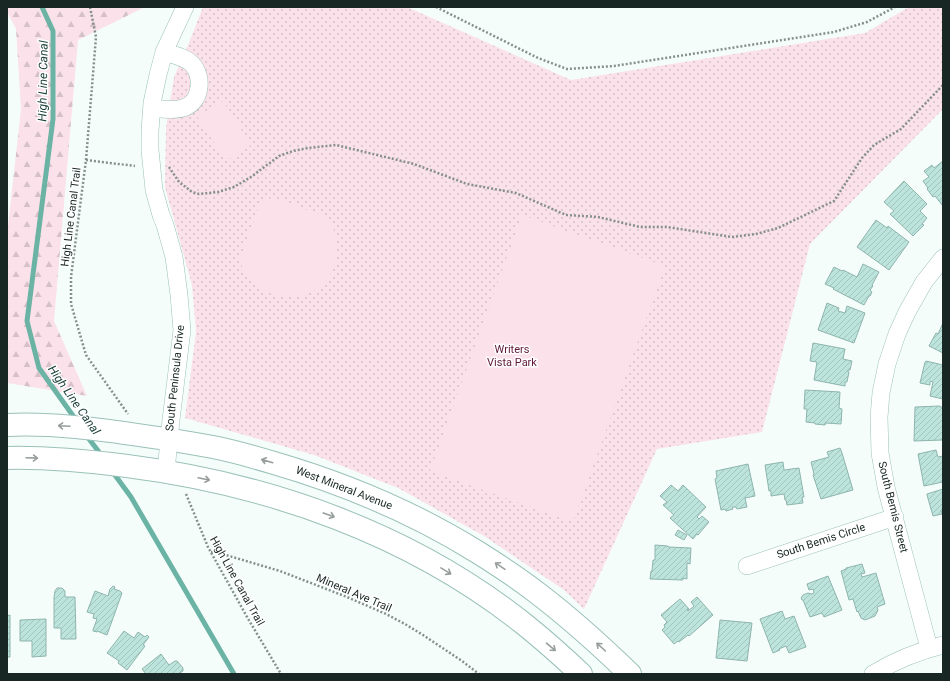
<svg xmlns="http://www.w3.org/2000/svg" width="950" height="681" viewBox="0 0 950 681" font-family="Roboto,sans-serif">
<defs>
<pattern id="grass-dots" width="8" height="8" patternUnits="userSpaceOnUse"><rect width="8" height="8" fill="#fbe1e9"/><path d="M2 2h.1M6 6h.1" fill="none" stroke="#d6c1c8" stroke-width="1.8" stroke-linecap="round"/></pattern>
<pattern id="forest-firs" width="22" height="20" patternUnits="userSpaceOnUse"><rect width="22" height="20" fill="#fbe1e9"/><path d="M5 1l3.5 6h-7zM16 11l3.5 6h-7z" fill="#d6c1c8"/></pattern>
<pattern id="building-hatch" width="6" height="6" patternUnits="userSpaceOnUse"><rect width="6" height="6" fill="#bce4dc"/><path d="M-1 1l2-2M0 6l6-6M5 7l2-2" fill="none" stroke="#a1c4bd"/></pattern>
</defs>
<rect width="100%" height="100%" fill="#f5fdfb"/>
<path fill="url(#grass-dots)" d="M 203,7 L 407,7 L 571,80 L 865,33 L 909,7 L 943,7 L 943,109 L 810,244 L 762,432 L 657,449 L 584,609 L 564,590 L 484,536 L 398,488 L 314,455 L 185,418 L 196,332 L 192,285 L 165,187 L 166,128 L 174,77 L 188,45 Z"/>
<path fill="url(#forest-firs)" d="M 7,7 L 145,7 L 78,40 L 54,321 L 87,396 L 7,383 L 7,235 L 21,109 L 16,29 L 7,12 Z"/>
<path fill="#fbe1e9" d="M 223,101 L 251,145 L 226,161 L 197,116 Z
M 273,197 C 285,201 296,205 307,210 C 312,211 318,213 322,215 C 332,221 336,233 337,244 C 341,291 290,313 255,284 C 247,277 241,270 241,258 C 241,254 244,248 246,244 C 250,231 255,217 260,204 Z
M 522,215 L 665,266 L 573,522 L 430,471 Z"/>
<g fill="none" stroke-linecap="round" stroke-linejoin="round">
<path stroke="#6ab3a5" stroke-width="5" d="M 42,7 L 53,31 L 53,119 L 27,321 L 39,368 L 76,420
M 86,435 L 102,456
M 112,471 L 131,497 L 234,674"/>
</g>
<path fill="url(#building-hatch)" stroke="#8eb5ad" d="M 943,161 L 943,206 L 935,196 L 933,197 L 927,189 L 928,188 L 923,181 L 929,177 L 924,171 L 932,165 L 934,168 Z
M 904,181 L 927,204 L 920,211 L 927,218 L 922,224 L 924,225 L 913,236 L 890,214 L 894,211 L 884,202 Z
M 876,220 L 887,228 L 888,226 L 909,242 L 889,270 L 857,247 Z
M 863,264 L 879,272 L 872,285 L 873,286 L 870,290 L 872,292 L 870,296 L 869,296 L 864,305 L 833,289 L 834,288 L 825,284 L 834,267 L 842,271 L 843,270 L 857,277 Z
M 827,303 L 839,308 L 838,311 L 845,313 L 847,306 L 865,313 L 854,343 L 818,330 Z
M 943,323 L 943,353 L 929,346 L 936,333 L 938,334 Z
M 813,343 L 845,349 L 843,359 L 852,361 L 850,370 L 848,370 L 848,372 L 849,372 L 847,382 L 845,382 L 845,386 L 814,380 L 817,362 L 810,361 Z
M 926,361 L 943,365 L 943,399 L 930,396 L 933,382 L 930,381 L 930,385 L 920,383 L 925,362 L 926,362 Z
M 805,390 L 840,392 L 839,408 L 842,409 L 841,424 L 826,423 L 825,425 L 815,424 L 815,423 L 806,422 L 807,409 L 804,409 Z
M 940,406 L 940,407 L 943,407 L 943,440 L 914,441 L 915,407 Z
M 840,448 L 842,453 L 853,490 L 821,499 L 813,475 L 814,474 L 811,462 L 829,457 L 827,452 Z
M 936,450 L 938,457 L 943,456 L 943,482 L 924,486 L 918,454 Z
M 783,462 L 784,470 L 799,468 L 804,497 L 802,497 L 803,503 L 787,505 L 786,500 L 785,500 L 784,494 L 771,496 L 771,491 L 769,491 L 765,465 Z
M 748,464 L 755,496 L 745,498 L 747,507 L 737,509 L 736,507 L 732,507 L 733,509 L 726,511 L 725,509 L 721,510 L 715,479 L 717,478 L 716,471 Z
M 671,485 L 678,491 L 683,485 L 706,507 L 697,517 L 699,519 L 702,516 L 709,522 L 698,535 L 697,534 L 693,539 L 670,518 L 674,515 L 663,505 L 667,502 L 660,496 Z
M 943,489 L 943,509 L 941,510 L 942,514 L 933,516 L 927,495 L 927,494 Z
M 678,530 L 687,535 L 684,540 L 675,535 Z
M 655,545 L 668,546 L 668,547 L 691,548 L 690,564 L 687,563 L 687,579 L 683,578 L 683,580 L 650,579 L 651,571 L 652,571 L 653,560 L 655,560 Z
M 862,564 L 865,573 L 861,574 L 862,577 L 876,573 L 885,604 L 877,607 L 878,610 L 875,616 L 865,620 L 861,618 L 858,611 L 857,612 L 853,599 L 849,600 L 841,571 L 846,569 L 846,568 Z
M 828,576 L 842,610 L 824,617 L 822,613 L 810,617 L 803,600 L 802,600 L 801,598 L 803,595 L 808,593 L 812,594 L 814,593 L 813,589 L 809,590 L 807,584 Z
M 113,586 L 115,587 L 114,589 L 120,591 L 122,593 L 107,635 L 97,631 L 97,632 L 93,631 L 93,630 L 97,619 L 93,618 L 94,614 L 87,612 L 95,591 L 108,596 L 110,589 Z
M 57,588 L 62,588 L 65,591 L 65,597 L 75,597 L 76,639 L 61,639 L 61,628 L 54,628 L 54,597 L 55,591 Z
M 697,597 L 713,615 L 689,636 L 688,635 L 679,642 L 678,641 L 674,644 L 662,630 L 665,627 L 664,625 L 667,622 L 661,615 L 680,599 L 689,609 L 687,610 L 688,611 L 694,606 L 691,602 Z
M 782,611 L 785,619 L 794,616 L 806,647 L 789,653 L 786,646 L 779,649 L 780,650 L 773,653 L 760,619 Z
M 10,615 L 10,657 L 7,657 L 7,616 Z
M 46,619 L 46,656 L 32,657 L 32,641 L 20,641 L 20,620 Z
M 720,620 L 752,623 L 747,661 L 716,658 Z
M 124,631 L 134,638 L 138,632 L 145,637 L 147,635 L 149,637 L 143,645 L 145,646 L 127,670 L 118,663 L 119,661 L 107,653 Z
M 161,654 L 169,665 L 175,661 L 177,661 L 183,668 L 183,671 L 178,674 L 146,674 L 142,669 Z"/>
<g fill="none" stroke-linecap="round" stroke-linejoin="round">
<g stroke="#9ac1b9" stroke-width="18">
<path id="minor" d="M 152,108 C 162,109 174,111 183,108 C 201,103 204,77 192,64 C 185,57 174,55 164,52
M 166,471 L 171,420 L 182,330 L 179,295 L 174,257 L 165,225 L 161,215 L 154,190 L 150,150 L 150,131 L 152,103 L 158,75 L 164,52 L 185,7
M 747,566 L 895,517
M 929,648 L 886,487 L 880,453 L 879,417 L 881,393 L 887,364 L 897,334 L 907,312 L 924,282 L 943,258
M 873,674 C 894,661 919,651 943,645"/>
</g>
<g stroke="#9ac1b9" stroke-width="24">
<path id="major" d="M 7,425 C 53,423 99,429 145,436 C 168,439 191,443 213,447 C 234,451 254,457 274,463 C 346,484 415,513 479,553 C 498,565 518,578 536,592 C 569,617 600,645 630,674
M 7,458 C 47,457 87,461 127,466 C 269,484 411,534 524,624 C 544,640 563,657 581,674"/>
</g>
<path stroke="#85908e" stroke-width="2.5" stroke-dasharray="2 2" stroke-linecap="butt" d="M 90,7 L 96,37 L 86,160 L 71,277 L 71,304 L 86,355 L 128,414
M 436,7 L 538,58 L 567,69 L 614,66 L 834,32 L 867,22 L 895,7
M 86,160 L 135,166
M 169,167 L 179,182 L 192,192 L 199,194 L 218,192 L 234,187 L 251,177 L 279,156 L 293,151 L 308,148 L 336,145 L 414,164 L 467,184 L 516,193 L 566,215 L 598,217 L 640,227 L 667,227 L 732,237 L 756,234 L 778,228 L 834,201 L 862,158 L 874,145 L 901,129 L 943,85
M 186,494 L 208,547 L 247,617 L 281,674
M 211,552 L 219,553 L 280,571 L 347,597 L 386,614 L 405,624 L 423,635 L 462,661 L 479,674"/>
<use href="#minor" stroke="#fff" stroke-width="17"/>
<use href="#major" stroke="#fff" stroke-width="22"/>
</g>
<defs><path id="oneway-shaft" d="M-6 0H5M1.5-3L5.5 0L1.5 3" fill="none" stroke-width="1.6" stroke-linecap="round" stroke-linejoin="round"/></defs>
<g stroke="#979e9c">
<use href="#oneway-shaft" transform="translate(64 426) rotate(-177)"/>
<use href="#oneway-shaft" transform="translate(32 458) rotate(2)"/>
<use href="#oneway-shaft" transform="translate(267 461) rotate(-164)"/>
<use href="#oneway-shaft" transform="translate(204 479) rotate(12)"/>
<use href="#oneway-shaft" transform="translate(329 515) rotate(20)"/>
<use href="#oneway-shaft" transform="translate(500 566) rotate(-146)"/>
<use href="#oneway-shaft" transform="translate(446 571) rotate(31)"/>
<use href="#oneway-shaft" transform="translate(551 647) rotate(40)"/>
<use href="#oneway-shaft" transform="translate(601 647) rotate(-138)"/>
</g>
<g text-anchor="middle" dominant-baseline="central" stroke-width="3" stroke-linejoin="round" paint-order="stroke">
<g font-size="11" fill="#182724" stroke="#fff">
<text transform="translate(71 217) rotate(-83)">High Line Canal Trail</text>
<text transform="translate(175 378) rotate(-84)">South Peninsula Drive</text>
<text transform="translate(344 488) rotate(21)">West Mineral Avenue</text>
<text transform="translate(893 507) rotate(76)">South Bemis Street</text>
<text transform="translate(821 541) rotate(-18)">South Bemis Circle</text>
<text transform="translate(237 581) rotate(61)">High Line Canal Trail</text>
<text transform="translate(354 593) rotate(23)">Mineral Ave Trail</text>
</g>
<g font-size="11" fill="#5f1938" stroke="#fff">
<text x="512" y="349">Writers<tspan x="512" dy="13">Vista Park</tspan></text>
</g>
<g font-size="12" font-style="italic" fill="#1d403a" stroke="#fff">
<text transform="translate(43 81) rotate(-89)">High Line Canal</text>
<text transform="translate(74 400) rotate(55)">High Line Canal</text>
</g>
</g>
<rect width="950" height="681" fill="none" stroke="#182724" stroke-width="16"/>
</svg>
